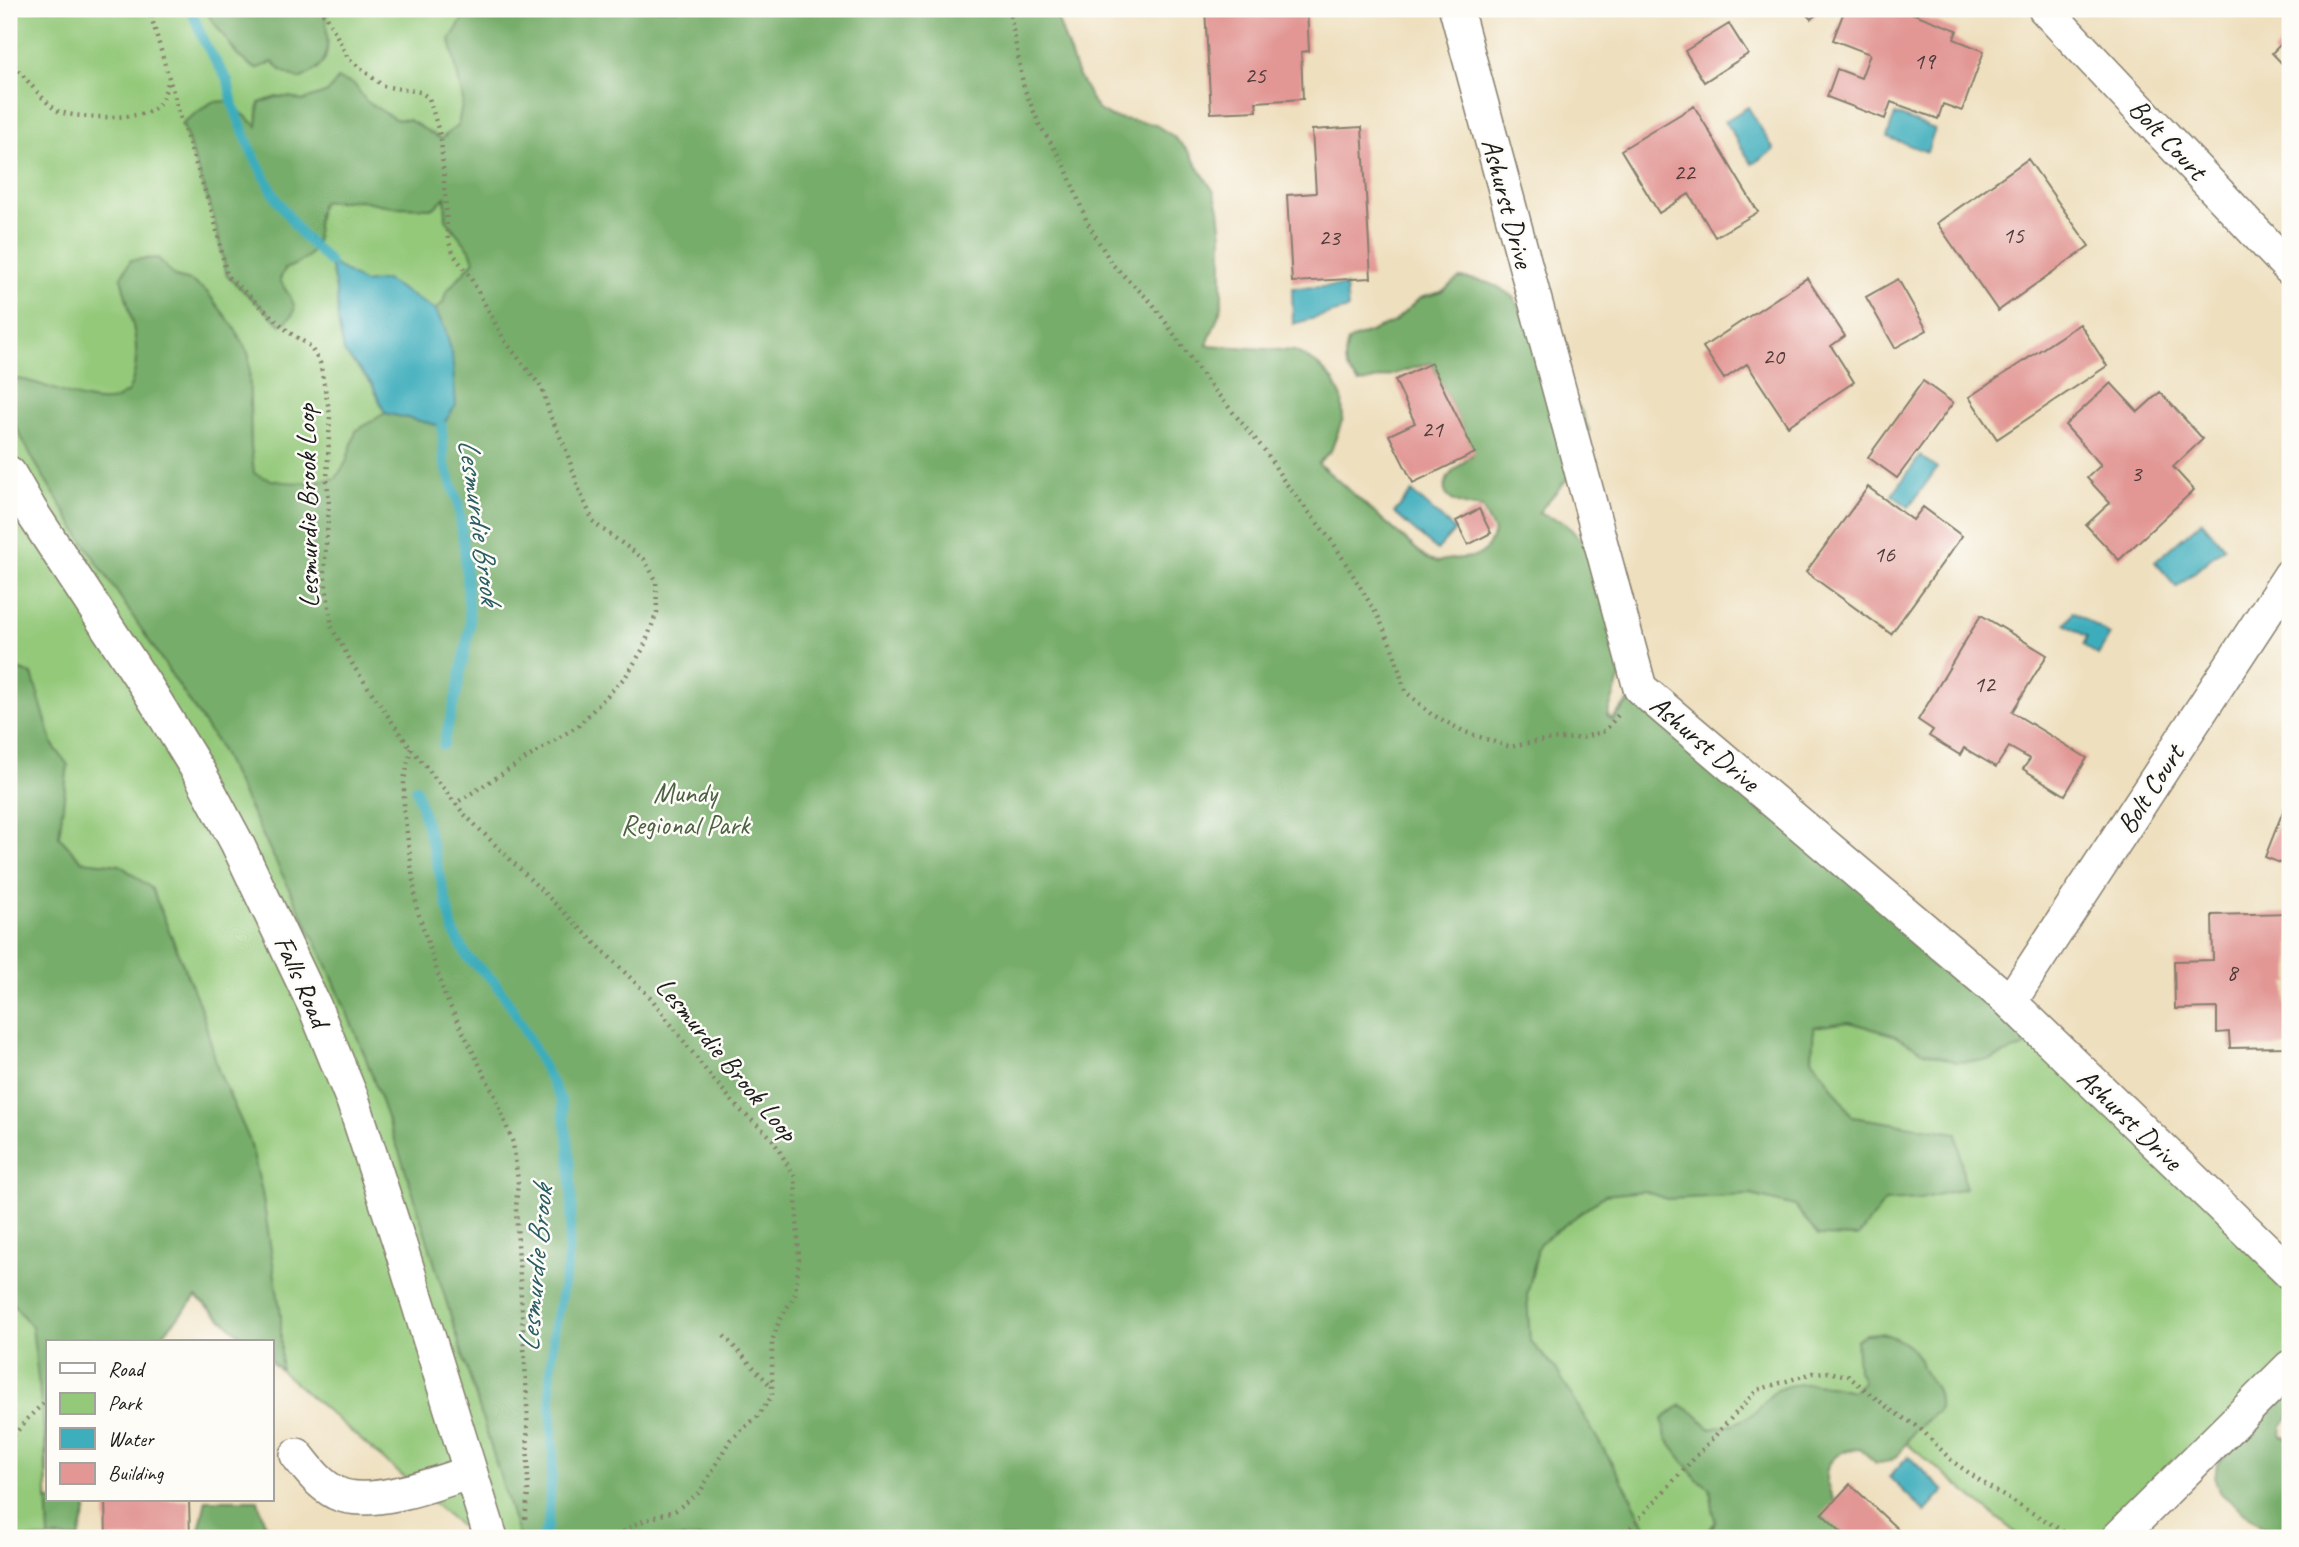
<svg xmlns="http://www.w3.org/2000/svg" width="2299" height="1547" viewBox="0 0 2299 1547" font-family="Caveat,sans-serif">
<rect width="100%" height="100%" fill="#fdfcf7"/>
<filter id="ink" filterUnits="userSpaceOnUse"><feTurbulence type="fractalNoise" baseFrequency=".0143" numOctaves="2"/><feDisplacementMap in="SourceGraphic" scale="14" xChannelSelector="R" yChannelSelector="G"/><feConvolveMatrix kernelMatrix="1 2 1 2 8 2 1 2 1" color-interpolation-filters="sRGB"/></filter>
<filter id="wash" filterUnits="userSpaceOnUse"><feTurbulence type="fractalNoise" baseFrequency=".00686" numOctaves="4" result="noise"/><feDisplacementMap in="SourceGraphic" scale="28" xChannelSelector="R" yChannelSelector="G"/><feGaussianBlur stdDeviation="1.57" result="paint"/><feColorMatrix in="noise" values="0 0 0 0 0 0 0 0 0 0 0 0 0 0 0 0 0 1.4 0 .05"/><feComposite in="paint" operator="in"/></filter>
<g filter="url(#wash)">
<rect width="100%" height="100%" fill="#eedfbe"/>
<path fill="#94c97a" stroke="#58724b" stroke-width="2" d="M 9,9 L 975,9 L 1079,256 L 1612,719 L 1640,688 L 2290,1273 L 2290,1367 L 2118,1538 L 2022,1538 L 1840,1389 L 1700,1538 L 474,1538 L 271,1362 L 271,1342 L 249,1342 L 196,1297 L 156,1342 L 47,1342 L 47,1500 L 89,1500 L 79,1538 L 9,1538 Z"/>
<path fill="#77ad6a" stroke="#4a6443" stroke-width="2" d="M 204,9 L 333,9 L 326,15 C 327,49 335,64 299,79 L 282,71 L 273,62 L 256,69 L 239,57 Z
M 469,9 L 1054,9 L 1077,73 L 1097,109 L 1111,117 L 1154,124 L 1173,136 L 1188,151 L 1214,192 L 1219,209 L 1222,236 L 1222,306 L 1207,345 L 1295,351 L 1316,363 L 1334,381 L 1342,398 L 1343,418 L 1331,451 L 1318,463 L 1426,558 L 1438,562 C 1461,553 1485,568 1494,532 L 1482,508 C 1465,506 1433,501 1449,476 C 1453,470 1468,459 1474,453 L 1431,363 C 1407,369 1383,380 1359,383 C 1344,367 1342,363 1348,341 L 1394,322 L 1420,298 L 1441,292 L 1459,278 C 1481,279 1497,284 1514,298 L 1582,413 L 1589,430 L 1579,463 L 1569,477 L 1538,513 L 1564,522 L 1587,546 L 1617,554 L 1628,570 L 1634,594 L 1624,665 L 1607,716 L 1613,721 L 1640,688 L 2046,1038 L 1990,1060 L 1956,1062 L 1922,1051 L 1893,1035 L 1849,1022 L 1814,1027 L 1812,1058 L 1853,1117 L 1957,1133 L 1965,1188 L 1920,1199 L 1885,1201 L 1858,1237 L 1818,1236 L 1795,1206 L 1751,1195 L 1666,1199 L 1644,1191 L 1605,1195 L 1539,1244 L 1527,1296 L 1530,1341 L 1556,1369 L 1627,1489 L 1651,1538 L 519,1538 L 408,1177 L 365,1056 L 327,965 L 218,745 L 83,541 L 34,461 L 13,421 L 13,406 L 9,398 L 9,384 L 18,379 C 46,382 86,407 114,400 C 118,398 124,394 128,392 C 146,353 130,316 121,277 L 131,260 L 158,258 L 175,277 L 191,281 L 207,292 L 234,327 L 249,355 L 251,446 L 254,473 C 279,487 309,483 336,478 L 346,462 L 356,431 L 385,413 L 442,426 L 445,329 L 435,310 L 443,303 L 446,292 L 474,261 L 470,250 L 446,220 L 445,197 L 434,208 L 394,207 L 360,200 L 322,202 C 308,236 333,250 285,269 L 280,279 C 287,298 308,308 281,325 L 227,276 L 214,218 L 182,123 L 212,102 L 228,101 L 257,126 L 259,103 L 276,97 L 290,97 L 302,101 L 328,92 L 338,79 L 354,84 L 366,101 L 382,111 L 395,119 L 409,120 L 441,139 L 458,125 L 463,100 L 450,40 Z
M 9,666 L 32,674 L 53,745 L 68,765 L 59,837 L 82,861 L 120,865 L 152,889 L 202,1011 L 218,1070 L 250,1141 L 262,1192 L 281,1315 L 281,1370 L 271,1362 L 271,1342 L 249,1342 L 196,1297 L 156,1342 L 47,1342 L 47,1500 L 89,1500 L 79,1538 L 49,1538 L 45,1440 L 32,1327 L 9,1299 L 9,728 L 15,727 L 9,691 Z
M 1881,1333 C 1896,1337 1912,1345 1920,1360 C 1921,1363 1922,1368 1924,1371 C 1934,1389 1940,1385 1939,1410 C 1931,1417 1920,1424 1913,1433 C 1899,1450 1902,1462 1876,1463 L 1860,1449 C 1850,1449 1843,1450 1835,1457 C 1809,1481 1848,1506 1841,1535 L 1835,1538 L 1708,1538 L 1715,1522 L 1710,1488 L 1697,1479 L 1666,1438 L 1662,1419 L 1681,1405 L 1698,1416 L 1710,1429 C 1726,1426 1742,1423 1755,1412 C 1763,1405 1768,1395 1778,1390 C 1801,1378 1829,1386 1853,1391 L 1863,1382 L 1858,1370 L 1856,1340 L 1866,1334 Z
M 2290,1388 L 2290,1415 L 2282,1426 L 2281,1436 L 2290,1440 L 2290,1538 L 2288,1538 L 2270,1533 L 2219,1492 L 2215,1479 L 2217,1464 Z
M 206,1500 L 258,1500 L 265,1525 L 304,1535 L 306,1538 L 199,1538 L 199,1530 Z"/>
<path fill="#3eadbc" stroke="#2d646c" stroke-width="2" d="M 1748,107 L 1774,150 L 1752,164 L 1725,121 Z
M 1895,114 L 1935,129 L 1927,152 L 1887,137 Z
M 330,262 L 364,283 L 386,280 L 435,310 L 445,329 L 452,354 L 456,405 L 442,426 L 385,413 L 372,384 L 344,352 L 338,322 L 337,295 Z
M 1346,286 L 1348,309 L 1293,324 L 1292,288 Z
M 1920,456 L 1937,468 L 1909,507 L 1892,495 Z
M 1412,492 L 1455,530 L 1437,550 L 1394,513 Z
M 2202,521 L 2224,547 L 2177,587 L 2155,562 Z
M 2073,612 L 2110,635 L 2098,655 L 2083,645 L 2087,637 L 2065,624 Z
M 1908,1456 L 1944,1491 L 1925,1512 L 1889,1477 Z"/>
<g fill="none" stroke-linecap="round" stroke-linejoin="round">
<path stroke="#3eadbc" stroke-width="10" d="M 191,9 L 204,42 L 228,81 L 233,105 L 252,153 L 276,198 L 301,234 L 330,262
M 442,426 L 444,462 L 458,502 L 464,548 L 470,626 L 457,692 L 443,745
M 416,789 L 434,851 L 454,933 L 468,958 L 494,981 L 513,1009 L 561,1100 L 569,1146 L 572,1205 L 567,1267 L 554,1330 L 550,1380 L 553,1457 L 548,1525 L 542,1538"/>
</g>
<g id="blocks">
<path fill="#e29794" d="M 1205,9 L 1307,9 L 1309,51 L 1301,52 L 1303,99 L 1256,102 L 1257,111 L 1211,113 Z
M 1801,9 L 1822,9 L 1811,19 Z
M 1845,9 L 1901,9 L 1957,30 L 1954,39 L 1984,51 L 1962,111 L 1943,104 L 1938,119 L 1891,102 L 1885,119 L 1827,97 L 1837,69 L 1861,78 L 1870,54 L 1833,40 Z
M 1729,24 L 1748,54 L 1704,82 L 1685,51 Z
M 2290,35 L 2290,72 L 2272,53 Z
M 1694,106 L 1758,212 L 1715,237 L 1689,194 L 1659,213 L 1621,150 Z
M 1362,127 L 1371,278 L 1292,282 L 1287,195 L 1316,193 L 1312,130 Z
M 2028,159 L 2089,246 L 1998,311 L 1937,223 Z
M 1807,278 L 1845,336 L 1831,346 L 1854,382 L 1788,426 L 1747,364 L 1724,379 L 1703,347 Z
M 1898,279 L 1927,330 L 1895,348 L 1866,297 Z
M 2080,324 L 2107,366 L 1997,439 L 1969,397 Z
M 1431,363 L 1475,453 L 1413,483 L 1389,435 L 1415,423 L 1395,380 Z
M 1923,381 L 1953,403 L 1897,478 L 1868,457 Z
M 2111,383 L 2138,412 L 2160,392 L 2203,439 L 2173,467 L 2194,490 L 2119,560 L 2086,525 L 2110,503 L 2087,478 L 2101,465 L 2065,425 Z
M 1868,487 L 1913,520 L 1923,507 L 1962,536 L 1891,634 L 1806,572 Z
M 1479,509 L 1491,533 L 1468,545 L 1456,521 Z
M 1981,615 L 2047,655 L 2012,712 L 2087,758 L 2065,795 L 2023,769 L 2030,759 L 2009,747 L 1996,767 L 1964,748 L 1960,755 L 1929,736 L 1933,730 L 1918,720 Z
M 2285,806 L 2290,808 L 2290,867 L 2265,857 Z
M 2290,913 L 2290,983 L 2286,983 L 2287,1047 L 2230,1048 L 2229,1032 L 2217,1033 L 2217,1008 L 2175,1009 L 2174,961 L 2213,960 L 2212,915 Z
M 1850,1484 L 1907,1538 L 1848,1538 L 1822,1514 Z
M 105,1500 L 189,1500 L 190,1538 L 106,1538 Z"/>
</g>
</g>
<g filter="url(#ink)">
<use href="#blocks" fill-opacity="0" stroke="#857e6d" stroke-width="2"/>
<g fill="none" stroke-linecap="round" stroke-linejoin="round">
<g stroke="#857e6d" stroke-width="36">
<path id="minor" d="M 1456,9 L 1640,688 L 2010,1002 L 2290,1273
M 2045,9 L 2290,269
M 9,473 L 31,511 L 148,689 L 200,774 L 237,843 L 314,1005 L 353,1101 L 401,1248 L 491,1538
M 2010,1002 L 2290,575
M 297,1455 C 308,1469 319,1484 336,1493 C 368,1509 438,1483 470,1472
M 2118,1538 L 2290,1367"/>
</g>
<path stroke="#857e6d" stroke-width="4.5" stroke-dasharray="2 5" stroke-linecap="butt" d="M 149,9 L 182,123 L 214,218 L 227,276 L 290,333 L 310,346 L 320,363 L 330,415 L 327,479 L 329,506 L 324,572 L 332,628 L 354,667 L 406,742 L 464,814 L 651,998 L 708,1073 L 740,1110 L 771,1137 L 795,1177 L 799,1259 L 795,1294 L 779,1321 L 772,1341 L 772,1396 L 757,1417 L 730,1440 L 700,1492 L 676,1510 L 640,1522 L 611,1538
M 316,9 L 326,15 L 348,58 L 383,86 L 420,92 L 429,98 L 441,139 L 448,240 L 454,255 L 469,275 L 505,341 L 542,388 L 550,415 L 565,447 L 580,492 L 594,523 L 644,559 L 656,580 L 657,612 L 643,649 L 626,676 L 579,725 L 456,803
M 1009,9 L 1024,88 L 1039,124 L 1064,164 L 1087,222 L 1112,264 L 1152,303 L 1206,380 L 1266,452 L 1284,481 L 1334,544 L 1379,618 L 1394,653 L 1405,691 L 1431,714 L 1465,732 L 1510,747 L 1544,740 L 1581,738 L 1605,731 L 1618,715
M 9,60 C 21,72 45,104 58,111 C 74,119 140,120 154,109 C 162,103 166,89 169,80
M 411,748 L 404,780 L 404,811 L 417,909 L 445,996 L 495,1096 L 513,1143 L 518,1181 L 516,1208 L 527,1400 L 528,1493 L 525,1520
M 724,1336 L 771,1386
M 9,1441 L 28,1418 L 47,1400
M 1621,1538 L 1757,1390 L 1813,1373 L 1829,1372 L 1848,1376 L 1892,1411 L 1920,1428 L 1952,1461 L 1992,1489 L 2066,1533 L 2083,1537"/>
<use href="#minor" stroke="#fff" stroke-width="33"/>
</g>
</g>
<g text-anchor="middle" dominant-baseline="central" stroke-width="5" stroke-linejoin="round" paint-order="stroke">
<g font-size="24" fill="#4e3b3a">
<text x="1924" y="61">19</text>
<text x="1255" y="75">25</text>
<text x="1684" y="172">22</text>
<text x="2013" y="235">15</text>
<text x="1329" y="237">23</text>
<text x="1773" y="356">20</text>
<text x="1432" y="429">21</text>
<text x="2136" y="473">3</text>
<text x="1884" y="554">16</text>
<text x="1984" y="684">12</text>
<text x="2232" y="972">8</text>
</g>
<g font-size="28" fill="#1c1c1c" stroke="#fdfcf7">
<text transform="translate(2168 139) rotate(47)">Bolt Court</text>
<text transform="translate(1508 203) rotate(75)">Ashurst Drive</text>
<text transform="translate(307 506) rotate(-91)">Lesmurdie Brook Loop</text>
<text transform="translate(1705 743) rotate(40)">Ashurst Drive</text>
<text transform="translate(2150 789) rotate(-57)">Bolt Court</text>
<text transform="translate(302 981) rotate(66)">Falls Road</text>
<text transform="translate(727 1059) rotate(50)">Lesmurdie Brook Loop</text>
<text transform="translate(2130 1119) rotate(44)">Ashurst Drive</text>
</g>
<g font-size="28" fill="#4c6142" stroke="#fdfcf7">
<text x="685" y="792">Mundy<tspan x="685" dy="32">Regional Park</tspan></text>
</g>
<g font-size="30" font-style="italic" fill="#2b5d64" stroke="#fdfcf7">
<text transform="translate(480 521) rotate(82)">Lesmurdie Brook</text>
<text transform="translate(535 1269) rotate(-85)">Lesmurdie Brook</text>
</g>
</g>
<rect width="2299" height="1547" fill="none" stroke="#fdfcf7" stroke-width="35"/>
<rect x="46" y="1340" width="228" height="161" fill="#fdfcf7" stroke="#a3a29f" stroke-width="2"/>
<rect x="60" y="1363" width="35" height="10" fill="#ffffff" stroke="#a3a29f" stroke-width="2"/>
<text x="108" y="1376" font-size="21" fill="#1c1c1c">Road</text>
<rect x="60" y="1393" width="35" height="21" fill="#94c97a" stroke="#a3a29f" stroke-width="2"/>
<text x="108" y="1410" font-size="21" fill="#1c1c1c">Park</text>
<rect x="60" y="1428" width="35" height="21" fill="#3eadbc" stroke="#a3a29f" stroke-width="2"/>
<text x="108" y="1446" font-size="21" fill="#1c1c1c">Water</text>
<rect x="60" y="1463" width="35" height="21" fill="#e29794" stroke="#a3a29f" stroke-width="2"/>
<text x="108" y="1480" font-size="21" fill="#1c1c1c">Building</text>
</svg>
